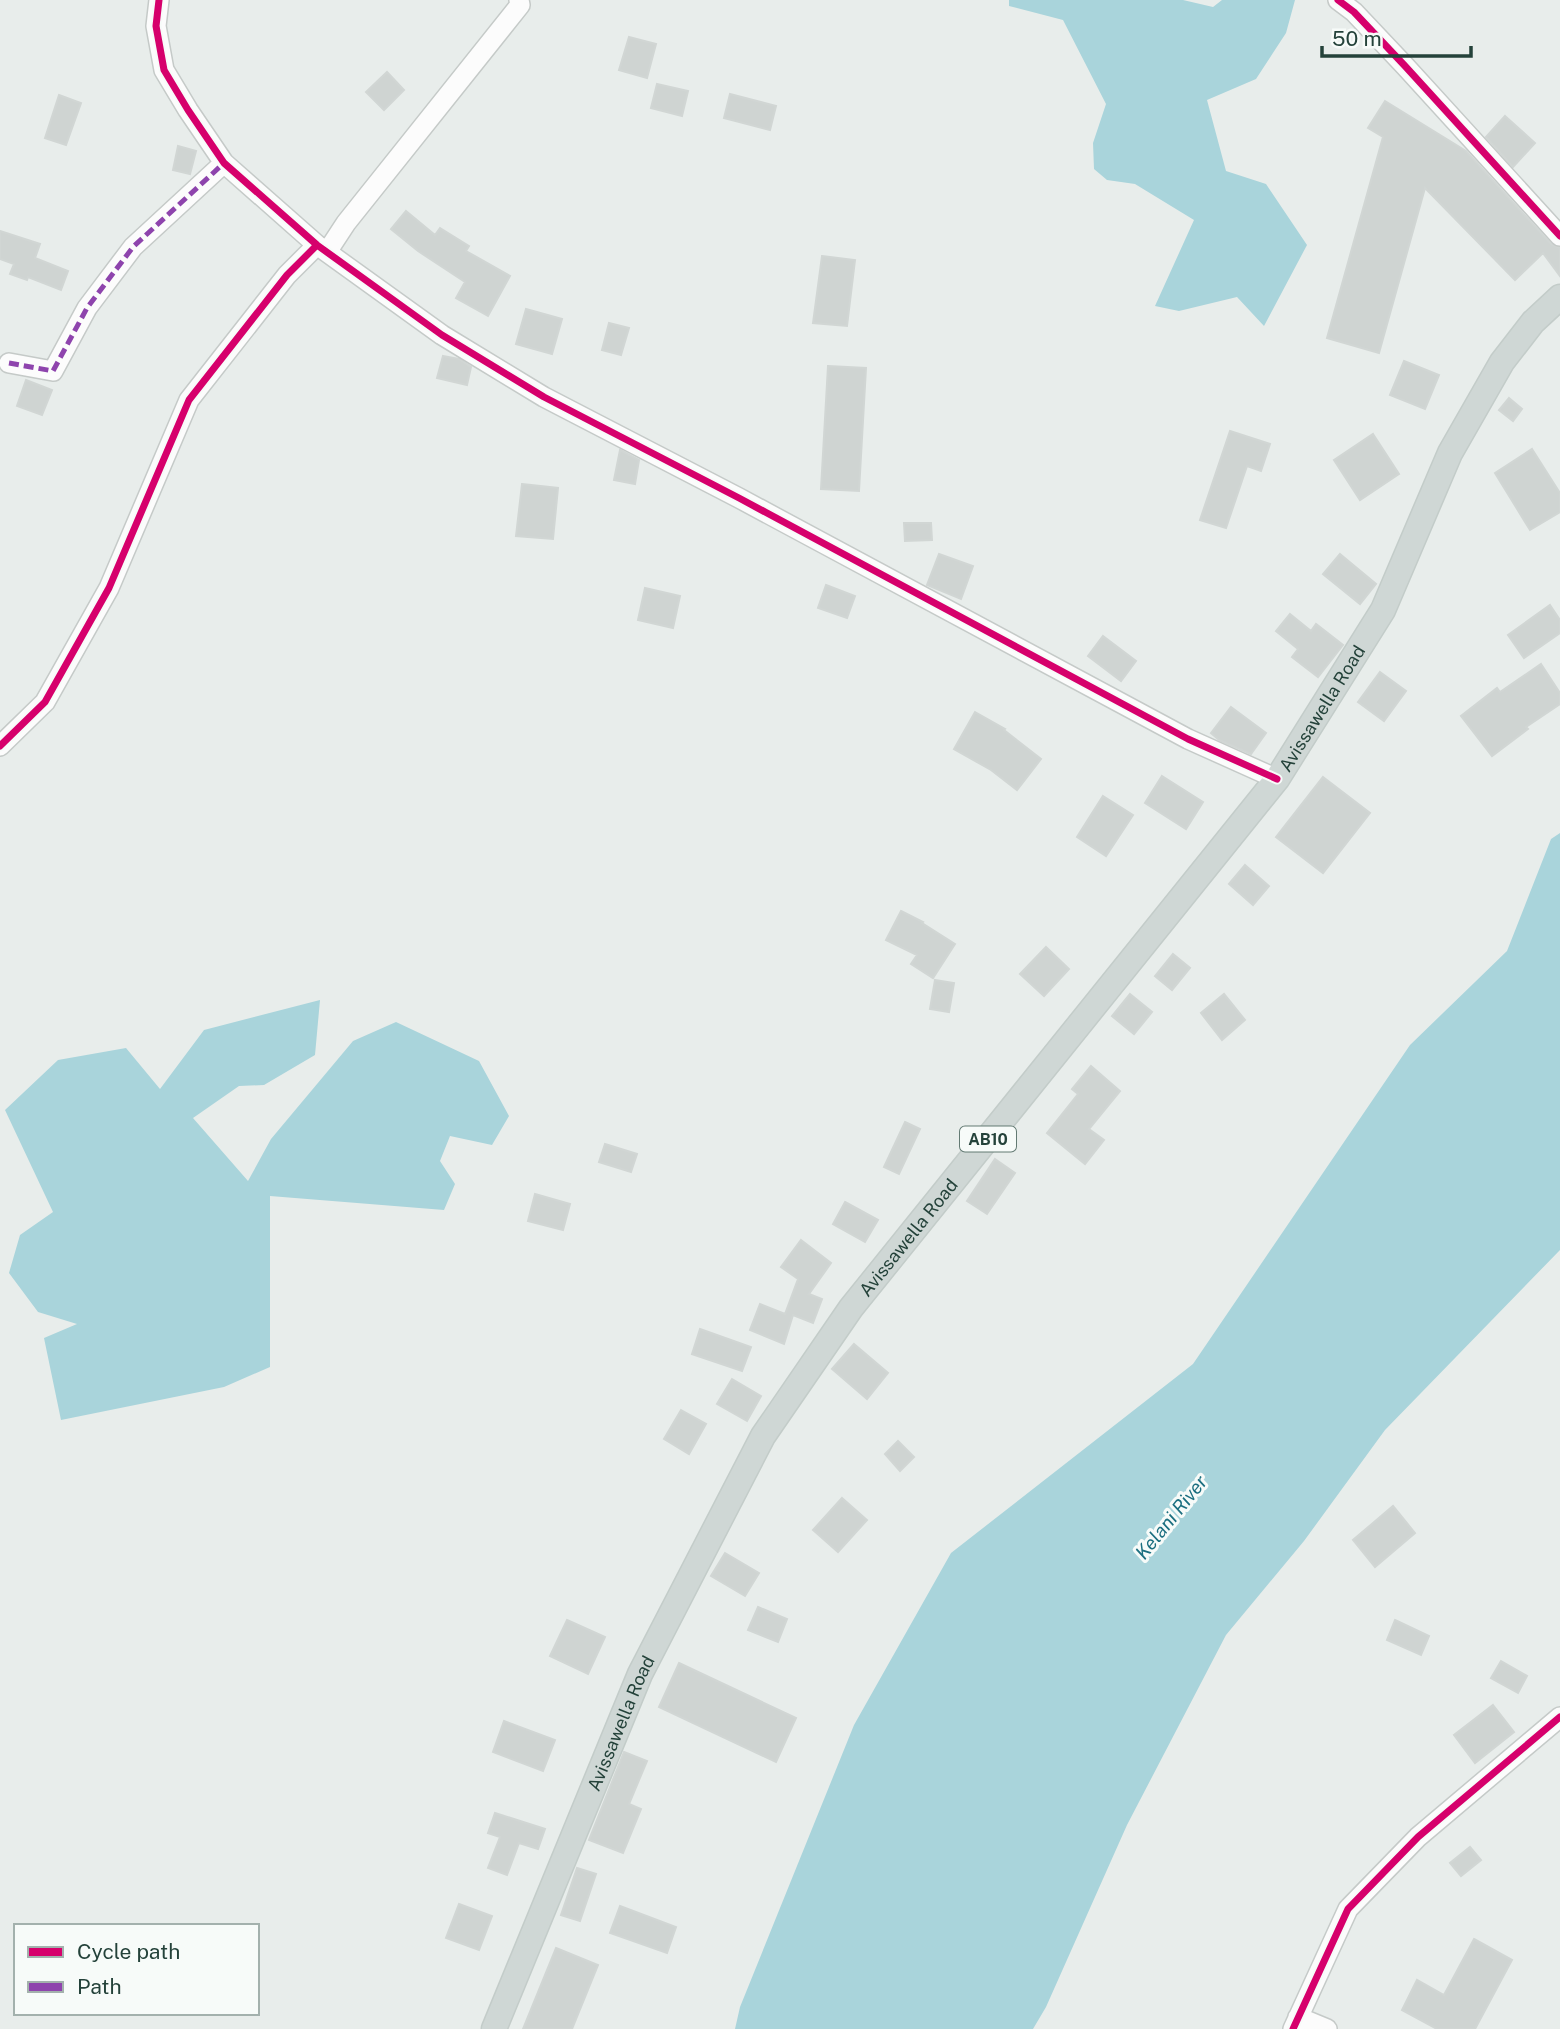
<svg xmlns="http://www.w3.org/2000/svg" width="1560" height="2029" viewBox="0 0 1560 2029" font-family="'Public Sans',sans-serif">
<rect width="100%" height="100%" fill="#e8edeb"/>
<path fill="#a9d4db" d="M 1009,0 L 1183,0 L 1213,7 L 1222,0 L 1295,0 L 1286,33 L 1256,79 L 1207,100 L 1226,171 L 1266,184 L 1307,245 L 1264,326 L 1237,297 L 1179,311 L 1155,306 L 1194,220 L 1135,184 L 1107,180 L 1094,169 L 1093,143 L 1106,104 L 1063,20 L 1009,6 Z
M 1560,833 L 1560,1250 L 1385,1430 L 1304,1541 L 1226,1635 L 1127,1825 L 1046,2007 L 1033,2029 L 735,2029 L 740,2007 L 854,1725 L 951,1553 L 1193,1364 L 1410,1045 L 1507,951 L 1551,839 Z
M 320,1000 L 315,1055 L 264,1085 L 239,1086 L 193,1118 L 248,1181 L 271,1139 L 353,1041 L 396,1022 L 479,1061 L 509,1116 L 492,1145 L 450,1136 L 440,1161 L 455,1184 L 444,1210 L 270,1196 L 270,1367 L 224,1387 L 61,1420 L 44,1338 L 77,1324 L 38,1312 L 9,1273 L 20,1235 L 53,1212 L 5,1110 L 58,1060 L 126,1048 L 160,1089 L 204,1030 Z"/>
<path fill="#cfd4d2" stroke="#d1d6d4" stroke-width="2" d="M 629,37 L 656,44 L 647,78 L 619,70 Z
M 387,72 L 404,90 L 384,110 L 366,92 Z
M 657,84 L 688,91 L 682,116 L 651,108 Z
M 730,94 L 776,106 L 770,130 L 724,118 Z
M 59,95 L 81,103 L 66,145 L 45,138 Z
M 1385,101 L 1466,151 L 1551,244 L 1560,248 L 1560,276 L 1543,253 L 1515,280 L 1425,188 L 1379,353 L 1327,338 L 1383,137 L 1368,128 Z
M 1505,116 L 1535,143 L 1513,167 L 1486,137 Z
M 178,146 L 196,151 L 190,174 L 173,170 Z
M 406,211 L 435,235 L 440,228 L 469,246 L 466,251 L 510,276 L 488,316 L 456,298 L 465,282 L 418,251 L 391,229 Z
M 0,231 L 40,244 L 35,258 L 68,271 L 61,290 L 28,277 L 27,280 L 10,274 L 14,264 L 0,259 Z
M 822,256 L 855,260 L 847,326 L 813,323 Z
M 526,309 L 562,319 L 552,354 L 516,344 Z
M 609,323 L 629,328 L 621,355 L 602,350 Z
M 443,356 L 459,359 L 471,367 L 467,385 L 437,378 Z
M 1404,361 L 1439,375 L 1425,409 L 1390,395 Z
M 828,366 L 866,368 L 859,491 L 821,489 Z
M 26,380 L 52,390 L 42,415 L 17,406 Z
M 1509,398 L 1522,409 L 1513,421 L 1499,410 Z
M 1230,431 L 1270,444 L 1261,471 L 1247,466 L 1226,528 L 1200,520 Z
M 1373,434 L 1399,474 L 1360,500 L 1334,460 Z
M 1532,449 L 1560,493 L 1560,512 L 1530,530 L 1495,473 Z
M 620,450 L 639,460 L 635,484 L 614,480 Z
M 522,484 L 558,488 L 553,539 L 516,536 Z
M 904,523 L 931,523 L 932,540 L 905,541 Z
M 939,554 L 973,566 L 961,599 L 927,585 Z
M 1340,554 L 1376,584 L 1360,604 L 1323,574 Z
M 826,585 L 855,596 L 847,618 L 818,608 Z
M 645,588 L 680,596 L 673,628 L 638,620 Z
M 1550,605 L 1560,620 L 1560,633 L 1524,658 L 1508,635 Z
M 1290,614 L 1311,631 L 1316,624 L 1343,645 L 1318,677 L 1292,657 L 1298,649 L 1276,631 Z
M 1103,636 L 1136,661 L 1121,681 L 1088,656 Z
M 1541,664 L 1560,693 L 1560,704 L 1526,727 L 1528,729 L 1492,756 L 1461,716 L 1497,688 L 1500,692 Z
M 1380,672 L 1406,691 L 1384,721 L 1358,702 Z
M 1231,707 L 1266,733 L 1251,754 L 1219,740 L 1211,733 Z
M 975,712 L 1005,729 L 1004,730 L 1041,759 L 1017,790 L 991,770 L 954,749 Z
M 1162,776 L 1203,802 L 1186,829 L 1145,803 Z
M 1323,777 L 1370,813 L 1323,873 L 1276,837 Z
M 1103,796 L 1133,815 L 1106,856 L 1077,837 Z
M 1245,865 L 1269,886 L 1253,905 L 1229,884 Z
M 901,911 L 923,922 L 922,923 L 955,944 L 933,978 L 911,964 L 917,955 L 886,940 Z
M 1046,947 L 1069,969 L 1044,996 L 1020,974 Z
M 1173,954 L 1190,968 L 1172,990 L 1155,976 Z
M 935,980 L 954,983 L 949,1012 L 930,1009 Z
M 1130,994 L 1152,1012 L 1134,1034 L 1112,1016 Z
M 1224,994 L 1245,1020 L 1222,1040 L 1201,1013 Z
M 1091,1066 L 1120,1091 L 1089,1129 L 1104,1140 L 1085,1164 L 1047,1133 L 1078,1094 L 1072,1089 Z
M 905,1122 L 920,1129 L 899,1174 L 884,1167 Z
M 605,1144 L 637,1154 L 631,1172 L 599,1162 Z
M 995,1159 L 1015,1173 L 987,1214 L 967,1201 Z
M 535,1194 L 570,1204 L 563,1230 L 528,1221 Z
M 845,1202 L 878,1220 L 865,1242 L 833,1224 Z
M 801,1240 L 831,1263 L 809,1294 L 822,1299 L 813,1323 L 793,1315 L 784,1344 L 750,1330 L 760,1304 L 785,1314 L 798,1279 L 781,1267 Z
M 700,1329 L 751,1347 L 742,1371 L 692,1354 Z
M 854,1344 L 888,1373 L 867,1399 L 832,1369 Z
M 732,1379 L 761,1396 L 747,1421 L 717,1404 Z
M 681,1410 L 706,1424 L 689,1454 L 664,1439 Z
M 898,1441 L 914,1457 L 900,1471 L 885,1454 Z
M 842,1498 L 867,1520 L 838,1552 L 813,1530 Z
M 1393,1506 L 1415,1533 L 1375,1567 L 1353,1540 Z
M 725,1553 L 759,1573 L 745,1596 L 711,1576 Z
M 758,1607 L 787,1619 L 778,1642 L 748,1630 Z
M 567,1620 L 605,1637 L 588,1674 L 550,1656 Z
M 1395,1620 L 1429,1636 L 1421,1655 L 1387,1640 Z
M 1501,1661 L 1527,1676 L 1518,1693 L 1491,1678 Z
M 679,1663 L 796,1718 L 776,1762 L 659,1707 Z
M 1493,1705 L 1514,1732 L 1475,1763 L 1454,1735 Z
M 504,1721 L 555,1740 L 543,1771 L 493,1752 Z
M 624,1752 L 647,1761 L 629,1804 L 641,1809 L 623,1853 L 589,1840 Z
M 495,1813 L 545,1829 L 538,1849 L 519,1843 L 507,1875 L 488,1868 L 500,1837 L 488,1833 Z
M 1470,1847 L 1481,1860 L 1461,1876 L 1450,1863 Z
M 577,1868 L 596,1874 L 580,1921 L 561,1915 Z
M 459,1904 L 492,1916 L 479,1950 L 446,1938 Z
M 620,1906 L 676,1927 L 667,1953 L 610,1933 Z
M 1474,1939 L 1512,1960 L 1475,2029 L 1437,2029 L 1402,2010 L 1417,1980 L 1444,1995 Z
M 556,1948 L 598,1965 L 572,2029 L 523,2029 Z"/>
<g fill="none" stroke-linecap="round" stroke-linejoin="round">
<g stroke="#c5cac8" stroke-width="22">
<path id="minor" d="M 159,0 L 156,26 L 164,70 L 188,110 L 224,163 L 317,245 L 442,335 L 544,397 L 739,498 L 1188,739 L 1277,779
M 1338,0 L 1354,12 L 1405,66 L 1560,236
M 327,252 L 346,223 L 520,5 L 519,0
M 9,363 L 53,371 L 87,308 L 133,247 L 224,163
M 0,746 L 45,702 L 109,588 L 189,400 L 287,275 L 317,245
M 1298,2017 L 1327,2029
M 1293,2029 L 1348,1909 L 1418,1837 L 1560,1717"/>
</g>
<g stroke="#c3ccc9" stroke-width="27">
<g id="major">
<path id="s1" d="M 494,2029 L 640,1674 L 763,1436 L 851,1308 L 1277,779 L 1383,610 L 1450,453 L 1502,362 L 1533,322 L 1560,297"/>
</g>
</g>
<use href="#minor" stroke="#fcfcfc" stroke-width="19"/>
<use href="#major" stroke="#cfd7d5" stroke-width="24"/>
<path stroke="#8e44ad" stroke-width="5" stroke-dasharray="10 5" stroke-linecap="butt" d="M 9,363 L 53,371 L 87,308 L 133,247 L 224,163"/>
<g stroke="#f7fbf9" stroke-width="11">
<path id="cycleway" d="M 159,0 L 156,26 L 164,70 L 188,110 L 224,163 L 317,245 L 442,335 L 544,397 L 739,498 L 1188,739 L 1277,779
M 1338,0 L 1354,12 L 1405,66 L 1560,236
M 0,746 L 45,702 L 109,588 L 189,400 L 287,275 L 317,245
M 1293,2029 L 1348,1909 L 1418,1837 L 1560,1717"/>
</g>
<use href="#cycleway" stroke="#d6006c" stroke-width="7"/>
</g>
<g text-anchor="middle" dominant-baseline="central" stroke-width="6" stroke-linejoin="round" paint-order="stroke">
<rect fill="#f7fbf9" stroke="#637a73" stroke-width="2" x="960" y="1126.5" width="56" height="25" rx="5"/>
<g font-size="16" font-weight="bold" fill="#24423a">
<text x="988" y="1139">AB10</text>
</g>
<g font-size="18" fill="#24423a" stroke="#f7fbf9">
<text stroke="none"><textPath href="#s1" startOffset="1570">Avissawella Road</textPath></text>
<text stroke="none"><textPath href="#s1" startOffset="898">Avissawella Road</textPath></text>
<text stroke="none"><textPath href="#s1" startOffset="331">Avissawella Road</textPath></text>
</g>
<g font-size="19" font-style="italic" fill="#1c6f80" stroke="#f7fbf9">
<text transform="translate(1171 1517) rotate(-51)">Kelani River</text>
</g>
</g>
<rect x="14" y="1924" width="245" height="91" fill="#f7fbf9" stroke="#a3b1ad" stroke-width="2"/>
<rect x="28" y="1947" width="35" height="10" fill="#d6006c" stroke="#a3b1ad" stroke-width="2"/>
<text x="77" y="1959" font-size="21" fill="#24423a">Cycle path</text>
<rect x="28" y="1982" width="35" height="10" fill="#8e44ad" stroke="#a3b1ad" stroke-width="2"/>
<text x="77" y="1994" font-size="21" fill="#24423a">Path</text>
<path d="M1322 46v10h149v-10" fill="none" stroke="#24423a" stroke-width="3.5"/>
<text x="1332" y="46" font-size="21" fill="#24423a" stroke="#f7fbf9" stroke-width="5" paint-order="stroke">50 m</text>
</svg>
